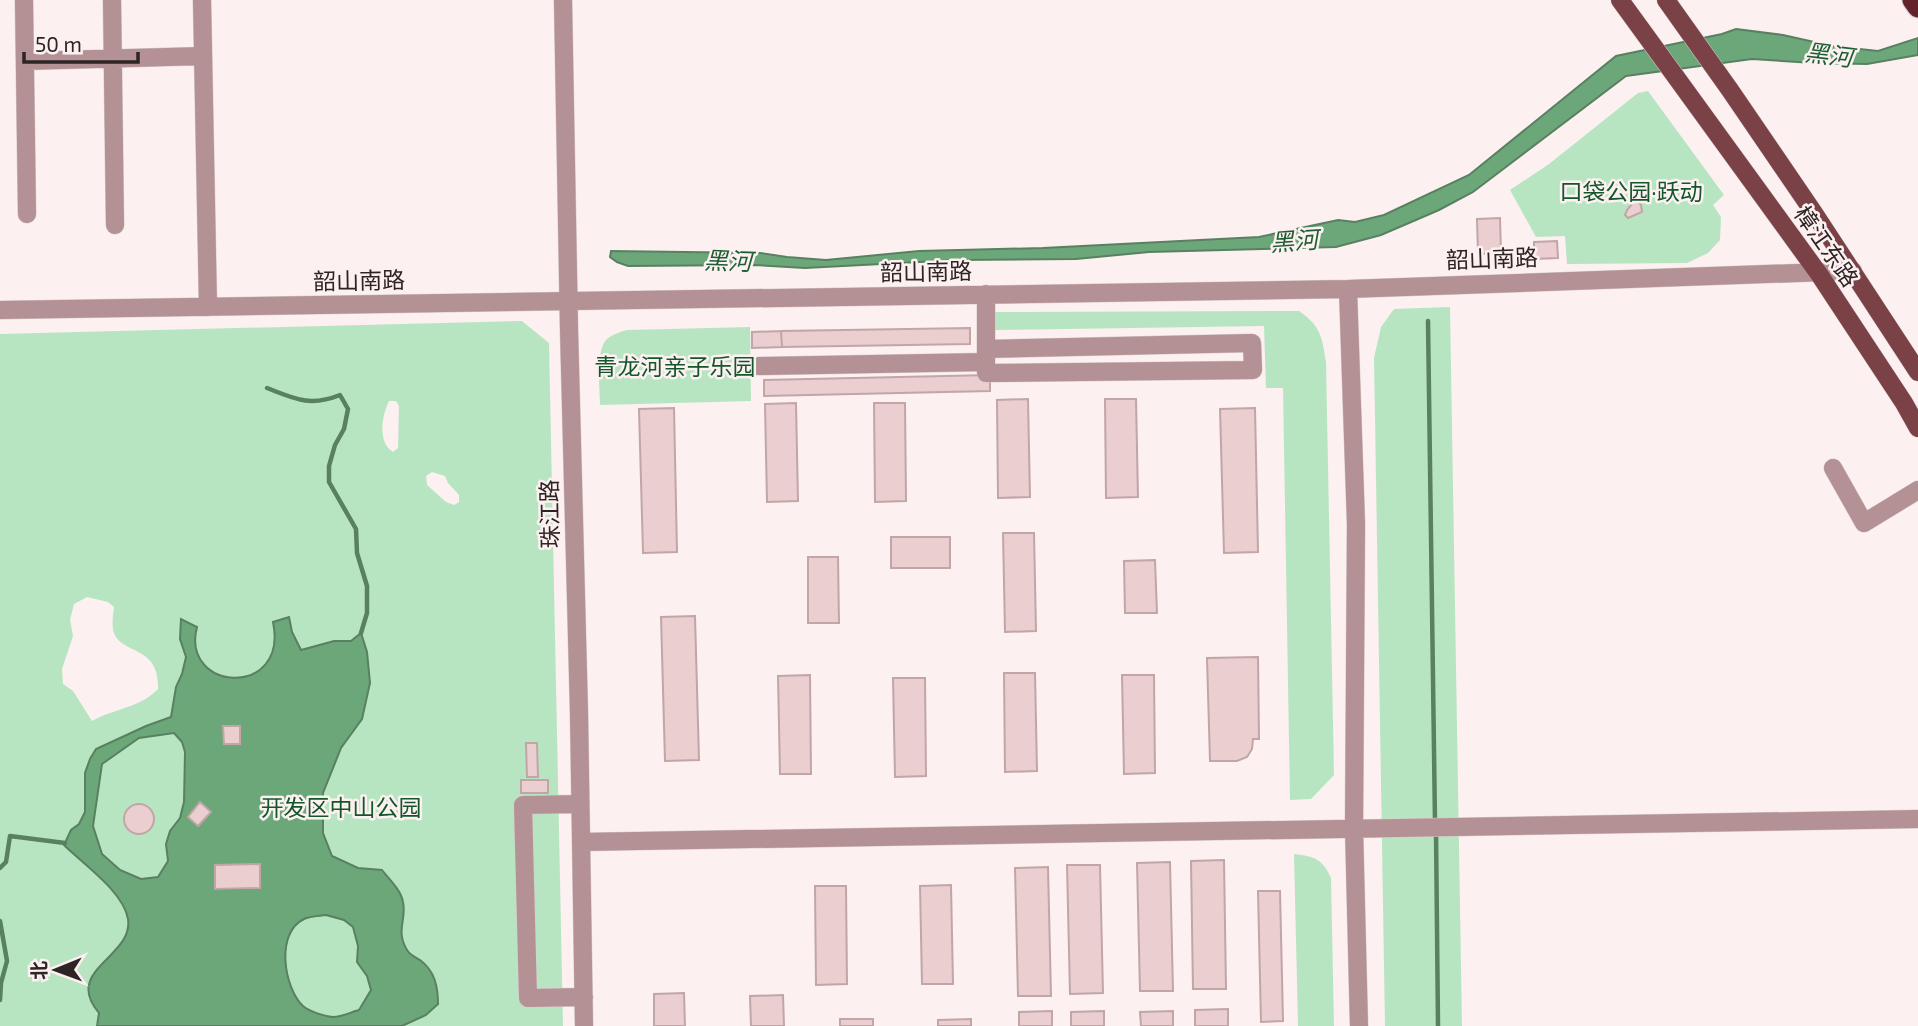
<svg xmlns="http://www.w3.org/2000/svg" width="1918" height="1026" viewBox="0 0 1918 1026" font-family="'Exo 2','Noto Sans SC',sans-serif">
<rect width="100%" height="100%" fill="#fcf0f1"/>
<path fill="#b8e5c1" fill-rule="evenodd" d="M 1648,91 L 1724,195 L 1713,205 L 1721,217 L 1720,240 L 1708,253 L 1687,263 L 1567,264 L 1565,236 L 1536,237 L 1510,190 L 1549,164 L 1638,93 Z
M 1450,307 L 1462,1026 L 1385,1026 L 1374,358 L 1381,327 L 1394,309 Z
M 1299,311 C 1321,326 1322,337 1326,362 L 1334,775 L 1311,799 L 1290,800 L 1283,388 L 1266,388 L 1264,326 L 994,330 L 994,312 Z
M 522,321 L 549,343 L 563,1026 L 0,1026 L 0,334 ZM 389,401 L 396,401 L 399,406 L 398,448 L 393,452 C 377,442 382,415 389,401 ZM 432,472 L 445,476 L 448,483 L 459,495 L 459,502 L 454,505 L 446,502 L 427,485 L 426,476 ZM 87,597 L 108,602 L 114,607 C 113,614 112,623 113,630 C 119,656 160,643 158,689 C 140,708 115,708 92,721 L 73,691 L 63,684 L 62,669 L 73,636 L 70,620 L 74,604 Z
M 750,327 L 751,401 L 600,405 C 600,389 595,350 607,339 C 613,334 620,332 627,330 Z
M 1294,854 C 1315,857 1322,858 1331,878 L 1334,1026 L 1298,1026 Z"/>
<path fill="#6ca779" stroke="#598060" stroke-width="2" fill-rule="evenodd" d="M 1736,29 L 1783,35 L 1832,46 L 1878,51 L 1918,38 L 1918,55 L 1867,64 L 1813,63 L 1752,59 L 1626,76 L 1473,192 L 1439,210 L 1381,235 L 1336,247 L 1149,252 L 1076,259 L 958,260 L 805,268 L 754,265 L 628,266 L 617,262 L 610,257 L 611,251 L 760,253 L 787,257 L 826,260 L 919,251 L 1043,248 L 1259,237 L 1338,220 L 1355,222 L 1384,215 L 1469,175 L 1616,56 L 1722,34 Z
M 289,617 L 292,632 L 301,650 L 334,641 L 351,641 L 361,633 L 367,652 L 370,683 L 362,719 L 341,748 L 323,793 L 323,833 L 332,856 L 358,868 L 382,870 C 389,879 401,890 403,902 C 407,920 395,930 407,950 C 410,955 415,957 420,960 C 435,971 438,987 438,1004 L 426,1015 L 402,1026 L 97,1026 L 99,1013 C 62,970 134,957 128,919 C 124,892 83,864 64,845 L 71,830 L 79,824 L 85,812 L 85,773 L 90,759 L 96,749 L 146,726 L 171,717 L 176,687 L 182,674 L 186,657 L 180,639 L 181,619 L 197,627 C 180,692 289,699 273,622 ZM 174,733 L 182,742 L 185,752 L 184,802 L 180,818 L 170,831 L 166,844 L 168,861 L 158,877 L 141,879 L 120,870 L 102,854 L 93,826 L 102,764 L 139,738 ZM 260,865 L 260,888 L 216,889 ZM 326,915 L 344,920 L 353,927 L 358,946 L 357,962 L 367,976 L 371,990 L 359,1010 C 351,1012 342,1017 333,1017 C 324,1016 310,1012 303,1006 C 284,988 275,933 304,919 C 310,916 319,916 326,915 Z"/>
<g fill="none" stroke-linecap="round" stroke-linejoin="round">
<path stroke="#598060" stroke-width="4.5" d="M 1428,321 L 1435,822
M 267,388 C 295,399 310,407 340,395 L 348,409 L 344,429 L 335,445 L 329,466 L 329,482 L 356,529 L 357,553 L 367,586 L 367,613 L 361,633
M 1436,831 L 1438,1026
M 0,868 L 6,862 L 10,836 L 65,843
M 0,921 L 7,961 L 1,983 L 0,1000"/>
</g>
<path fill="#ebced0" stroke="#c1a5a7" stroke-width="2" d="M 1636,199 L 1641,205 L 1642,212 L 1628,218 L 1625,215 L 1627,210 Z
M 1500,218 L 1501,253 L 1478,254 L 1477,219 Z
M 1557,241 L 1558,258 L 1534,259 L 1534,242 Z
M 970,328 L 970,344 L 782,347 L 781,331 Z
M 781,331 L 782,347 L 752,348 L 752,332 Z
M 990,375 L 990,391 L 764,396 L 764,380 Z
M 1028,399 L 1030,497 L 998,498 L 997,400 Z
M 1105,399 L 1136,399 L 1138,497 L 1106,498 Z
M 796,403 L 798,501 L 767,502 L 765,404 Z
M 874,403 L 905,403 L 906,501 L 875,502 Z
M 674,408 L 677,552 L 643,553 L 639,409 Z
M 1255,408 L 1258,552 L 1224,553 L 1220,409 Z
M 1003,533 L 1034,533 L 1036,631 L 1005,632 Z
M 891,537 L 950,537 L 950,568 L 891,568 Z
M 808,557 L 838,557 L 839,623 L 808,623 Z
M 1155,560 L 1157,613 L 1125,613 L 1124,561 Z
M 695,616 L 699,760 L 665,761 L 661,617 Z
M 1258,657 L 1259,739 L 1253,739 L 1252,749 L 1247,757 L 1237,761 L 1210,761 L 1207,658 Z
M 1004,673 L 1035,673 L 1037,771 L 1005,772 Z
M 810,675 L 811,774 L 780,774 L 778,676 Z
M 1122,675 L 1154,675 L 1155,773 L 1124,774 Z
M 893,678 L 925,678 L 926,776 L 895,777 Z
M 223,726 L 240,726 L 240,744 L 224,744 Z
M 526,743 L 537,743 L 538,777 L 527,777 Z
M 521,780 L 548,780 L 548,793 L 521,793 Z
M 200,802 L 211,812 L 198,826 L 188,817 Z
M124 819a15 15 0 1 1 30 0a15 15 0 1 1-30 0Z
M 1224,860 L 1226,989 L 1193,989 L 1191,861 Z
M 1170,862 L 1173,991 L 1140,991 L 1137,863 Z
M 260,864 L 260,888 L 215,889 L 215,865 Z
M 1067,865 L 1100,865 L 1103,993 L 1070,994 Z
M 1048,867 L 1051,996 L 1018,996 L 1015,868 Z
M 951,885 L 953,984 L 922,984 L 920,886 Z
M 815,886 L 846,886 L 847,984 L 816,985 Z
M 1258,891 L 1280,891 L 1283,1021 L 1261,1022 Z
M 684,993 L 685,1026 L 654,1026 L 654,994 Z
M 783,995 L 784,1026 L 751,1026 L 750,996 Z
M 1228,1009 L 1228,1026 L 1195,1026 L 1195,1010 Z
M 1052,1011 L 1052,1026 L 1019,1026 L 1019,1012 Z
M 1104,1011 L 1104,1026 L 1071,1026 L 1071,1012 Z
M 1173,1011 L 1173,1026 L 1141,1026 L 1140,1012 Z
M 840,1019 L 873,1019 L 873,1026 L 840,1026 Z
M 971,1019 L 971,1026 L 938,1026 L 938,1020 Z"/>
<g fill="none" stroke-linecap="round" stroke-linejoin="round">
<g stroke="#d7cbcc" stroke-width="19">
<path id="minor" d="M 24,0 L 27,214
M 112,0 L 115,225
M 202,0 L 208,307
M 563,0 L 569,329 L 579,713 L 584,1026
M 25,61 L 203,56
M 1348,289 L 1356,524 L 1354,828 L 1359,1026
M 0,310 L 1348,289 L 1853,271
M 986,349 L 1252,343 L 1253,370 L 986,373 L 986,362
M 759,366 L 986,362 L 986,294
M 1833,468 L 1864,523 L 1918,490
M 580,804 L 523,805 L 528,998 L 584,997
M 581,842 L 1918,819"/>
</g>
<g stroke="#d7cbcc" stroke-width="19">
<path id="major" d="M 1620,0 L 1819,274 L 1904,403 L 1918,428
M 1666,0 L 1730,90 L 1814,213 L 1918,372"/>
</g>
<g stroke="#d7cbcc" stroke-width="23">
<path id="highway" d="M 1913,0 L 1918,7"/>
</g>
<use href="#minor" stroke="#b49194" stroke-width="18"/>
<use href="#major" stroke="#7a4147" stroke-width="18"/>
<use href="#highway" stroke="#63232d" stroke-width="21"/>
</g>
<g text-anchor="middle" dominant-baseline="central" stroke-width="5" stroke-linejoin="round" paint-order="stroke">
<g font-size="23" fill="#12562a" stroke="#fcf0f1">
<text x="1631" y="191">口袋公园·跃动</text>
<text x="675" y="366">青龙河亲子乐园</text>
<text x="341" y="807">开发区中山公园</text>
</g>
<g font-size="23" fill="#2e2424" stroke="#fcf0f1">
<text transform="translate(1827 246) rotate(55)">樟江东路</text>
<text transform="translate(1492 258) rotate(-2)">韶山南路</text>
<text transform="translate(926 271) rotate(-1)">韶山南路</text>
<text transform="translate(359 280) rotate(-1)">韶山南路</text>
<text transform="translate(549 514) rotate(-91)">珠江路</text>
</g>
<g font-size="24" font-style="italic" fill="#1d5e32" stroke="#fcf0f1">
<text transform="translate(1829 54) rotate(7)">黑河</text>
<text transform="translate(1294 240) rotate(-4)">黑河</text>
<text transform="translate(728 260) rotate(2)">黑河</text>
</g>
</g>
<g transform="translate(56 970) rotate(269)" stroke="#fcf0f1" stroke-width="5" paint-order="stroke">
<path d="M0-5L12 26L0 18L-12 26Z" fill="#2e2424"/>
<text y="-10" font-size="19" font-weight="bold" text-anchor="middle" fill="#2e2424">北</text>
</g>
<path d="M24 52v10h114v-10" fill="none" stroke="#2e2424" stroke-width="3.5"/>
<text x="35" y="52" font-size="21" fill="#2e2424" stroke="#fcf0f1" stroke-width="5" paint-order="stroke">50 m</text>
</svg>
